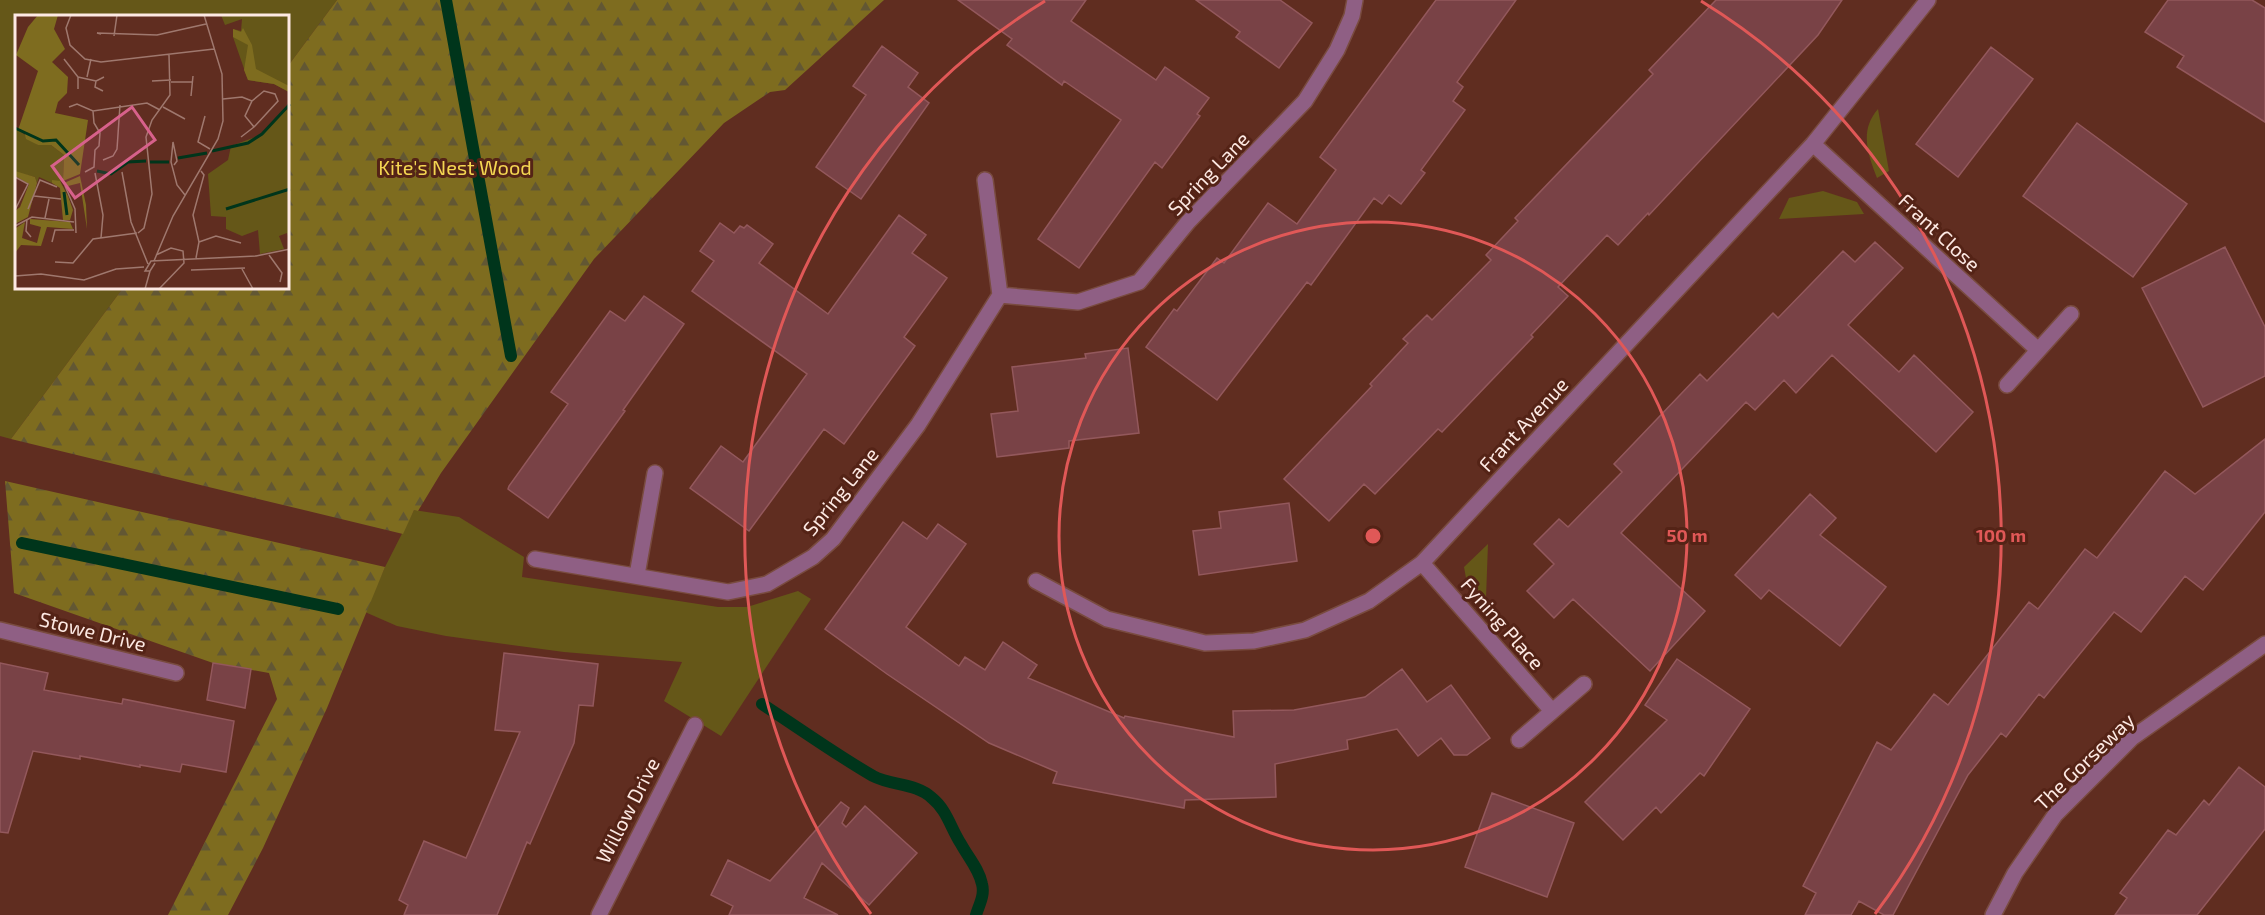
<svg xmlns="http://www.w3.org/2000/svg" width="2265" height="915" viewBox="0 0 2265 915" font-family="'Exo 2',sans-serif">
<defs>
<pattern id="forest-firs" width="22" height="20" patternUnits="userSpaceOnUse" patternTransform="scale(1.5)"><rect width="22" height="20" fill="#7e6c1f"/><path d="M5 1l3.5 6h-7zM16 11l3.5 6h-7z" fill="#625733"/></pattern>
</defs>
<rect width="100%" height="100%" fill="#602d20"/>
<path fill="#655718" d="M 0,0 L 337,0 L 288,66 L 288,16 L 16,16 L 16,288 L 123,288 L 11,439 L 0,436 Z
M 1878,109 L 1889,171 L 1877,178 C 1868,154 1859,131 1878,109 Z
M 1823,191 L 1857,202 L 1864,214 L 1779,219 L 1789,198 Z
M 414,510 L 459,517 L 524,557 L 522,577 L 718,607 L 747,607 L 798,591 L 811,599 L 721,736 L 664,701 L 682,662 L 564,652 L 446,636 L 397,626 L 365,612 L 385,567 Z
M 1488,544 L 1486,598 L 1478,606 L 1468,589 L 1464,567 Z"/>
<path fill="url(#forest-firs)" d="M 337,0 L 884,0 L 785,90 L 770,92 L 724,123 L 594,259 L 441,473 L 418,511 L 414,510 L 403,534 L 11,439 L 123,288 L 288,288 L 288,66 Z
M 5,481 L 385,567 L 327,708 L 263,848 L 228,915 L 168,915 L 277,699 L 269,673 L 213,663 L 14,593 Z"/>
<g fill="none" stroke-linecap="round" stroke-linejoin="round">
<path stroke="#00351b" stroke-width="12" d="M 446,0 L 511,356
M 22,543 L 338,609
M 762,704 C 799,728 835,754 873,776 C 892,786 916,783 932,798 C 947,810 951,829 961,844 C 968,857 979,869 982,884 C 985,895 979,905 976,915"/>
</g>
<path fill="#794246" stroke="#93585c" stroke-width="1.5" d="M 958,0 L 1086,0 L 1071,21 L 1156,80 L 1165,67 L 1209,98 L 1197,114 L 1200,116 L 1162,168 L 1155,162 L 1079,268 L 1038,239 L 1121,120 L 1064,81 L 1062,85 L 1007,45 L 1012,39 Z
M 1196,0 L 1280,0 L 1312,23 L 1279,68 L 1236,37 L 1240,32 Z
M 1436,0 L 1516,0 L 1457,82 L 1463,87 L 1453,101 L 1465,110 L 1421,170 L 1425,173 L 1401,204 L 1389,195 L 1382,204 L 1374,198 L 1311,285 L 1307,282 L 1217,400 L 1146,347 L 1174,309 L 1177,311 L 1217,258 L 1224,263 L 1268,203 L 1297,224 L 1336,170 L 1320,157 Z
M 1716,0 L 1842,0 L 1818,35 L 1649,215 L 1648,213 L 1618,245 L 1607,235 L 1558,287 L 1568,296 L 1531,335 L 1533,337 L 1442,432 L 1438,429 L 1375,494 L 1364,484 L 1329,521 L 1284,479 L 1372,386 L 1370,384 L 1408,343 L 1403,339 L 1427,315 L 1432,320 L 1491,260 L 1486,255 L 1518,221 L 1515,218 L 1653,74 L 1649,70 Z
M 2168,0 L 2252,0 L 2265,8 L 2265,122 L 2177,67 L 2184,56 L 2145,32 Z
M 882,46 L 918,73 L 908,87 L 929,103 L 861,199 L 816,167 L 866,95 L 853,86 Z
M 1991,47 L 2033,79 L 1958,177 L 1916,144 Z
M 2077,123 L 2187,204 L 2133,277 L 2023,196 Z
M 899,215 L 926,235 L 912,253 L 947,278 L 904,337 L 915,346 L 844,444 L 824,429 L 749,531 L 690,488 L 721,446 L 743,462 L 807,374 L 692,291 L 714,261 L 700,251 L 720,223 L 734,233 L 740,226 L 744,228 L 747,225 L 773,244 L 759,263 L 828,314 Z
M 1875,242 L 1903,268 L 1848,325 L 1899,372 L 1914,355 L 1973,412 L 1936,452 L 1832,355 L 1796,393 L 1784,380 L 1755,410 L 1746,402 L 1621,533 L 1705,611 L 1650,671 L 1573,599 L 1554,618 L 1527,591 L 1554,564 L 1534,544 L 1559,519 L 1568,527 L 1622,472 L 1614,464 L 1700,374 L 1707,381 L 1773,313 L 1778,318 L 1843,251 L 1855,262 Z
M 2225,247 L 2265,327 L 2265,376 L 2203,407 L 2142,288 Z
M 644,296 L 684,324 L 623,410 L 625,411 L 548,518 L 508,489 L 509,486 L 568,404 L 551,392 L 610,311 L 625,321 Z
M 1128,348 L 1139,433 L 1069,441 L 1069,448 L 997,457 L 991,414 L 1018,411 L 1012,367 L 1086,358 L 1085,354 Z
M 2265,439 L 2265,512 L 2203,590 L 2185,576 L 2141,632 L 2114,612 L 2044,698 L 2039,694 L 2006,737 L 2001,733 L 1968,775 L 1893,915 L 1884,915 L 1859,901 L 1851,915 L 1805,915 L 1816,893 L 1803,886 L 1877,742 L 1891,750 L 1934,694 L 1948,705 L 2029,602 L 2038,609 L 2085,549 L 2097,558 L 2165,471 L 2195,494 Z
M 1810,494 L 1836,518 L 1820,535 L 1886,587 L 1840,646 L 1769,590 L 1761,599 L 1735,575 Z
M 1289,503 L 1297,561 L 1199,575 L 1193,531 L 1221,528 L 1219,512 Z
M 903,522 L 927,539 L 938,524 L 966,544 L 906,627 L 959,666 L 965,657 L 985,670 L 1003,642 L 1037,665 L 1028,678 L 1124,718 L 1125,716 L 1234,737 L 1233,711 L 1294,710 L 1365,697 L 1402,669 L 1427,702 L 1451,685 L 1490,738 L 1467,755 L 1454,755 L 1441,738 L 1418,756 L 1397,729 L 1347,740 L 1348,749 L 1275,764 L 1276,797 L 1185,800 L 1184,808 L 1053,783 L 1057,772 L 989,743 L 887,674 L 825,629 Z
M 504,653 L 598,664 L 593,706 L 579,705 L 574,743 L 530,844 L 527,842 L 497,915 L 404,915 L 408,905 L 399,900 L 424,841 L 466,858 L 520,732 L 495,730 Z
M 1677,659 L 1750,709 L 1704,776 L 1700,773 L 1661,813 L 1656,807 L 1623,840 L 1585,802 L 1667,720 L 1645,705 Z
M 0,663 L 48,673 L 44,690 L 122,704 L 123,699 L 234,721 L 226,772 L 182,764 L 180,772 L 140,765 L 140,767 L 80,756 L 80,759 L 33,751 L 8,833 L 0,832 Z
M 213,663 L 251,669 L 245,708 L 207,700 Z
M 2239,767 L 2265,787 L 2265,829 L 2197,915 L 2115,915 L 2127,898 L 2120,893 L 2168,830 L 2176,835 L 2204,800 L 2209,805 Z
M 1492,793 L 1574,823 L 1547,897 L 1465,867 Z
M 841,802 L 849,808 L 842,823 L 846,827 L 865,806 L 917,853 L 869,905 L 822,863 L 804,898 L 838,915 L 729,915 L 733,906 L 711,895 L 728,860 L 770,881 Z"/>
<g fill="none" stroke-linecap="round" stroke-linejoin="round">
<g stroke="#794b3f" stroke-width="18">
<path id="minor" d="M 1813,144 L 2038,350
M 985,180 L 1000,295
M 2007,385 L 2071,314
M 535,559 L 728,592 L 767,584 L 813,557 L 833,539 L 918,425 L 1000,295 L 1078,302 L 1139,282 L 1188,222 L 1305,101 L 1337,50 L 1352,16 L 1355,0
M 1422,563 L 1552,711
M 637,575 L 655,473
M 1036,581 L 1107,619 L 1205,643 L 1254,641 L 1305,630 L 1369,601 L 1422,563 L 1813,144 L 1928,0
M 0,630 L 176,673
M 1519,740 L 1584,684
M 599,915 L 695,725
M 1993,915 L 2015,873 L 2055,815 L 2132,738 L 2265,644"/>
</g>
<use href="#minor" stroke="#8f5f84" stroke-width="15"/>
</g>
<g fill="none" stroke="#e05857" stroke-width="3">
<circle cx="1373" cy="536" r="314"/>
<path d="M871 914A628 628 0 0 1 1045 1M1701 1A628 628 0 0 1 1875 914"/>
</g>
<g text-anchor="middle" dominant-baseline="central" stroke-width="6" stroke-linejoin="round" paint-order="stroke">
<g font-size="20" fill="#f4d652" stroke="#542316">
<text x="455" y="167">Kite's Nest Wood</text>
</g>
<g font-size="20" fill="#fde9e3" stroke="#542316">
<text transform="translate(1208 173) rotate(-46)">Spring Lane</text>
<text transform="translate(1940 232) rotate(43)">Frant Close</text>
<text transform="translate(1523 424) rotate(-47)">Frant Avenue</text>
<text transform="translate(840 491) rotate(-51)">Spring Lane</text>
<text transform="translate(1503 623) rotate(49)">Fyning Place</text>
<text transform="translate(93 631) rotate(14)">Stowe Drive</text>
<text transform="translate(2084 761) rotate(-44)">The Gorseway</text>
<text transform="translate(627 810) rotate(-63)">Willow Drive</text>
</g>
</g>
<g transform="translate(15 15)">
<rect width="274" height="274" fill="#602d20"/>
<path d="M 206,0 L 274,0 L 274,77 L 259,69 L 233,65 L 218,22 L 218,14 L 226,16 L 227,4 L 210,10 ZM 0,112 L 23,130 L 36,130 L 49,140 L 48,166 L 37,168 L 24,162 L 22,168 L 20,162 L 0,157 Z" fill="#655718"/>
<path d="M 23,0 L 43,0 L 39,14 L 50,34 L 37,47 L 53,62 L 52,78 L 43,87 L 40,98 L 73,105 L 65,159 L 48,166 L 49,140 L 36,130 L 23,130 L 11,124 L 9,116 L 3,115 L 23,56 L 1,40 L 13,12 ZM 228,13 L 237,30 L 241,54 L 274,71 L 274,77 L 259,69 L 233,65 L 229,55 L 233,30 L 218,22 L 218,14 L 226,17 ZM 0,156 L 20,162 L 22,168 L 13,202 L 0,209 L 0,196 L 5,192 L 14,169 L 0,161 ZM 65,161 L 71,190 L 72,214 L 65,168 L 53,171 L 49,168 ZM 37,165 L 45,166 L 53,181 L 58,195 L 55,205 L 48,205 L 45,173 L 37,168 ZM 15,204 L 55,207 L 58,214 L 32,212 L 26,231 L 6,230 L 0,238 L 1,213 L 10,207 L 7,223 L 22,228 L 26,212 L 15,209 Z" fill="#7e6c1f"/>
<path d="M 271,94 L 274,97 L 274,224 L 272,218 L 264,221 L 269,234 L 245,239 L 243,215 L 227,221 L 211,214 L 211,202 L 196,201 L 193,159 L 213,145 L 216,131 L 248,119 Z" fill="#655718"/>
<path fill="none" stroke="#00351b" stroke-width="3" d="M 0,113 L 28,126 L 41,125 L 64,150M 197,136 L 233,128 L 247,119 L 275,89M 163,143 L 192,138M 135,147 L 154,147M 82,156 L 96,159 L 113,147 L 131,146M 49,177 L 52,200M 211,194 L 275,174"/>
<path fill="none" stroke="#9f786e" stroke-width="1.5" d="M 56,0 L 51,13 L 55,30 L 70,44 L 86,47 L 199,34M 86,19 L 82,18 L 142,20 L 191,9M 99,21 L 102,0M 49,44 L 63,62 L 63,74M 63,62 L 81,66M 72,62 L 76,44M 137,66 L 156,65M 156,67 L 178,67M 88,76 L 80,72 L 81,66 L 89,62M 176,81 L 178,61M 208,84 L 227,82 L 237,86M 54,92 L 62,89 L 78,96 L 132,88 L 145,95M 148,92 L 170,104M 190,101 L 183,127 L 195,134M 226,122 L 239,112 L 230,101 L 237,86 L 249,76 L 260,79 L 263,86 L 239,112M 88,145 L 98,141 L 102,134 L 105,90M 159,150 L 162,146 L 158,127 L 156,147 L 162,170 L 170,180M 70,157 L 79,152 L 80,135 L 84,131 L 85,118 L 79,108 L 78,96M 107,157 L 116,207 L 133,249M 80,158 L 88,200 L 86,223M 0,162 L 13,169 L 0,195M 50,171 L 60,194 L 61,218M 19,181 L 46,184M 13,194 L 25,165 L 42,172M 30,203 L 34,184M 12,204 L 11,216 L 16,222M 0,211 L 17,202 L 59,207M 123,218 L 129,213 L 137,179 L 131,122 L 137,105 L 155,80 L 154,40M 37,227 L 40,215 L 59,215M 184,227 L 201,221 L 226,228M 141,240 L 156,233 L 168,236 L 169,248 L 144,274M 254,240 L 267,258 L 265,267M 181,243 L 184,227 L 178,200 L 189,160 L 186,156M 139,246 L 158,201 L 203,124 L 208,106 L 207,59 L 189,0M 40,247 L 58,248 L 78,224 L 122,218M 140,248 L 135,256 L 130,256 L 136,246 L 241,241 L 275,234M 227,254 L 238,274M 176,255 L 230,253M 0,261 L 26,259 L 69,265 L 101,254 L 129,252M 130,274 L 135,256"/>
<path fill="#d7618b" fill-opacity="0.15" stroke="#d7618b" stroke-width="3" d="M 117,92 L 140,125 L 60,183 L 37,151 Z"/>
<rect width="274" height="274" fill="none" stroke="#fde9e3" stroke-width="3"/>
</g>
<circle cx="1373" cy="536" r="9" fill="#e05857" stroke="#542316" stroke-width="3"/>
<g font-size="18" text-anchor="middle" font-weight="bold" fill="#e05857" stroke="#542316" stroke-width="6" stroke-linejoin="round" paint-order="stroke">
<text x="1687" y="542">50 m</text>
<text x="2001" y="542">100 m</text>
</g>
</svg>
